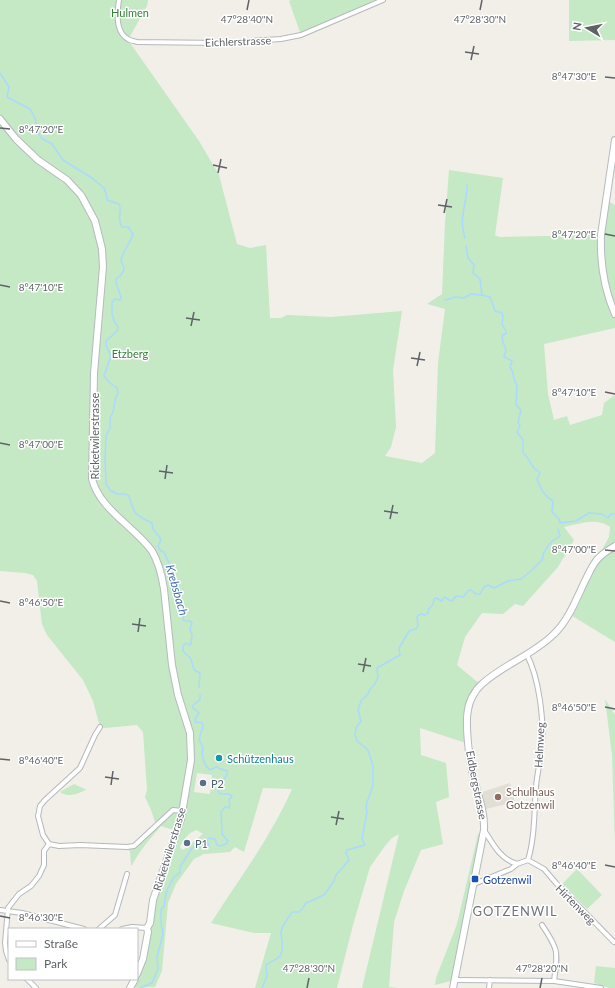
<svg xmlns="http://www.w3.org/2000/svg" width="615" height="988" viewBox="0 0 615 988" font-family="Lato,sans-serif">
<rect width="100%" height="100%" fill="#f1efe8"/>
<path fill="#e1ded6" d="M 510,783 L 515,802 L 486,809 L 482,792 Z"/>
<path fill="#c5e8c5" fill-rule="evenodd" d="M 0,0 L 148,0 L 147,6 L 128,40 L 199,141 L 219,175 L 237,244 L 250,248 L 266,245 L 270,318 L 281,318 L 287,315 L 331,317 L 402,311 L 393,370 L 396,427 L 391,447 L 385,456 L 422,463 L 435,453 L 438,363 L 445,309 L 427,304 L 442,294 L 445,223 L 449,170 L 503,178 L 495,235 L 499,237 L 601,235 L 606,200 L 615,205 L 615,328 L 544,344 L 548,394 L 554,420 L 567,416 L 570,425 L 602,415 L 604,403 L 615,395 L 615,642 L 569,614 L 603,553 L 603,548 L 609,537 L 610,527 C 597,517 579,524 564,527 L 574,540 L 558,567 L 523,606 L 515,604 L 503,614 L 482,613 L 465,637 L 457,665 L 481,685 L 470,701 L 469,744 L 420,728 L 421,755 L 446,763 L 449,797 L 436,802 L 443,844 L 421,850 L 404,891 L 394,922 L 389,987 L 399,988 L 362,988 L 399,834 L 392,838 L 385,846 L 370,867 L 353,925 L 337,988 L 255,988 L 271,933 L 254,933 L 211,923 C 239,879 271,837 292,789 L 263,788 L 244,852 L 235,847 L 230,852 L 204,854 L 194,859 L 176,884 L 168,903 L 162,971 L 155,987 L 130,988 L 137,974 L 153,900 L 177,831 L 161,826 C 150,839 140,850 132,865 L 131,865 L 130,852 L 127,847 L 134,846 L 156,825 L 151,810 L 145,797 L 147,790 L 143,732 L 137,725 L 105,728 L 100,727 L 93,701 L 83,680 L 47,635 L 42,624 L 37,581 L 33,575 L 25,573 L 0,571 ZM 197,773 L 212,775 L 210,794 L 194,792 ZM 197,830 L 203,834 L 183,850 L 180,847 C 184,840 188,832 197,830 Z
M 291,0 L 383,0 L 301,35 L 289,1 Z
M 569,0 L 615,0 L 615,40 L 569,41 Z
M 605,699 L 615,715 L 615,843 L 612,755 Z
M 74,784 L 85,789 L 86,790 C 77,794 69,798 60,792 Z
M 483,833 L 455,980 L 435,985 L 436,978 L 457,924 L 478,834 Z
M 577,869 L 602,895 L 587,909 L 562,884 Z
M 596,966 L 615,968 L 615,988 L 609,988 L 594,983 Z"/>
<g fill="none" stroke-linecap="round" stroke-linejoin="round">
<path stroke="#aadaff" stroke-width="1.5" d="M 0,73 L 9,87 L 7,97 L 30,109 L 35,118 L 39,134 L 41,138 L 52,144 L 63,160 L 92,178 L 104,188 L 106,194 L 107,200 L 119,204 C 123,211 116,218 122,227 L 128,227 L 133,234 C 131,242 121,254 121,261 C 122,264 124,266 124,270 L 120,276 L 116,279 L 116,283 L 121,297 L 120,300 L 115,299 L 112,302 C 112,312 111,319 118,327 L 117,331 L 106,341 L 106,346 L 111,356 L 104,376 L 110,383 L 117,388 L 118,393 L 115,400 L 113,412 L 110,418 L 110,428 L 106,436 L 105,458 L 106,484 L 110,490 L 117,494 L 126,494 L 129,496 C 135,516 134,514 152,523 L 153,529 L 161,539 L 158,547 L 161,551 L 164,552 L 173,572 L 175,591 L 179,596 L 181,610 L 184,614 L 183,619 L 184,621 L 190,621 L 192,623 L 190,629 L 192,635 L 191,644 L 189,645 L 186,643 L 183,646 L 183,651 L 191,659 L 194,670 L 200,673 L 199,687
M 465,238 C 458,218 467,205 467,185
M 466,246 L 468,258 L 474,265 L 473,273 L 480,279 L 482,295 L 490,297 L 495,311 L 502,313 L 503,317 L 502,324 L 506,331 L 506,334 L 502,335 L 503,342 L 506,350 L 504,357 L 512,361 L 510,367 C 515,373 512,379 517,385 L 516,405 L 521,410 L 518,422 L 520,426 L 517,432 L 523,440 L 523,453 C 529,457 530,464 535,469 C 536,470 539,471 540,473 L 537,479 C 541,489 544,496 553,501 L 552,512 L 559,519 L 560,523 L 576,521 L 589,513 L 602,514 L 608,518 L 611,514 L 615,514
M 445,300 L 456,297 L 464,298 L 471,294 L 482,295
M 140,988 L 152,983 L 158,969 L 157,957 L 163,934 L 161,922 L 161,910 L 164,906 L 165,900 L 167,890 L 174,877 L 180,873 L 180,867 L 192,848 C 198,844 200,848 206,849 L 209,847 L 207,840 L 209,838 L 215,839 L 217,845 L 221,846 L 226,844 L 228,841 L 222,834 L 221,812 L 225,807 L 229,808 L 230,803 L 229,800 L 232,796 L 229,794 L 220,794 L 218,790 L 224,779 L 227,775 L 227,771 L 216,767 L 210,770 C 203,764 201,756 203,747 C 196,739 201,735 203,726 L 202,723 L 195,722 L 195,719 L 199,713 L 193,708 L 193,705 L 200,700 L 200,695
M 262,988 L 267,976 L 266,965 C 270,961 279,960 281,954 C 284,947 281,939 281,932 C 282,925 288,919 292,912 L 299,912 L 302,909 L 306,903 L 324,895 L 334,881 L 336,875 L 349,860 L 346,853 L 347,850 L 365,845 L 362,839 L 367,812 L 366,805 L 373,786 L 373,766 L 368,750 L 357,741 L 355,735 L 356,728 L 361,721 L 358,710 L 361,701 L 368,694 L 370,689 L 375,684 L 378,677 L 377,668 L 400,655 L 399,648 L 409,631 L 416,629 L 418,625 L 417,617 L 420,614 L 425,615 L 428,613 L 429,608 L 433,605 L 434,599 L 436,598 L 442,601 L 444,597 L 451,601 L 453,600 L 456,596 L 463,597 L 469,590 L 471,590 L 476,594 L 480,594 L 484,587 L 488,585 L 494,588 L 508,581 L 521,579 L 531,571 L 542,560 L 544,552 L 551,542 L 560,536 L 558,529"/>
<g stroke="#b5b8bc" stroke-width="6">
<path id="street" d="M 119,0 C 117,12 115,32 128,39 C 130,41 135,41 137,42 L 221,43 L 281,39 L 301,35 L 383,0
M 527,655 C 539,678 544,719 542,745 C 541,759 537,773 536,787 C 534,812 535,837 528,860
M 100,727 L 95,735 L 80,768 L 45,800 L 40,806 L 38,816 L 43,835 L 49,844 L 59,846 L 80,845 L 127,847 L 134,846 L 173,810 L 182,811
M 484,830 C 493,844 500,859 517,864
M 474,884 L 511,869 L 517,864 L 528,860 L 544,869 L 556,883 L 614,942
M 0,910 L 22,913 L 84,929
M 542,925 C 559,950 558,952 554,981
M 99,929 L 115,915 L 127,874
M 122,929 L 132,927 L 147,928
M 9,960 L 6,951 L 5,943 L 8,908 L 19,894 L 31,886 L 39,876 L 44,865 L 44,851 L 49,844
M 27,979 L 36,988
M 455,980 L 554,981 L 601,988
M 489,988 L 490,980"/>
</g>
<g stroke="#b6babf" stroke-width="8">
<path id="secondary" d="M 0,119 L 16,139 L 38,160 L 67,180 L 81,195 L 95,221 L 102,249 L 103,267 L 94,373 L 92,479 C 100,510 134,526 152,551 C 159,563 162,576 164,589 L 172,665 L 178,695 L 190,733 L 191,760 L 181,819 L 153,900 L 150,923 L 147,928 L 148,932 L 143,959 L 137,974
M 615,140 L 601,235 C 600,263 604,289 615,314
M 130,988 L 135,979
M 453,988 L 484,830 C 485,809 476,791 472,770 C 469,757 465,723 468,710 C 469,701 475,690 482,684 C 504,664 533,655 554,634 C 569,620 577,597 586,579 C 589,573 592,566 596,561 C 601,554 608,550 615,546"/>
</g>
<use href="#street" stroke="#fff" stroke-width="4"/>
<use href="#secondary" stroke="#fff" stroke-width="6"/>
</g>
<path fill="none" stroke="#5f6368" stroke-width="1.5" d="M 247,10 L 249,0M 480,10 L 482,0M 465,52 L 479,54M 471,60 L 474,46M 605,77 L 615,78M 0,128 L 10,129M 213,165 L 227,168M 218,173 L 221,159M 438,205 L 452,207M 444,213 L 447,199M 605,234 L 615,236M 0,285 L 10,287M 186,318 L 200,320M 191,326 L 194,312M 411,358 L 425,360M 417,366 L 420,352M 605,392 L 615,394M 0,443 L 10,445M 159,471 L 173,473M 165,479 L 167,465M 384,511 L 398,513M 390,519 L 393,505M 605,550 L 615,551M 0,601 L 10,603M 132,624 L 146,626M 138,632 L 140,618M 358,664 L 371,666M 363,672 L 366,658M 605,707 L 615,709M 0,759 L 10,760M 105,777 L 119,779M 111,785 L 113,771M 331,817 L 344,819M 336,825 L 339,811M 605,865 L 615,867M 0,916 L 10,918M 307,988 L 309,978M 540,988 L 542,978"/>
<circle fill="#0f9aa8" stroke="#fff" stroke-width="1.5" cx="219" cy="758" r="4"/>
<g fill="#5c6f8a" stroke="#fff" stroke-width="1.5">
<circle cx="203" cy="783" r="4"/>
<circle cx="187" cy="843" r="4"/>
</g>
<circle fill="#8d6e63" stroke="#fff" stroke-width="1.5" cx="498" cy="797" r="4"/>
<rect fill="#1a4fb4" stroke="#fff" stroke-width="1.5" x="471" y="875" width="8" height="8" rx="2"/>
<g text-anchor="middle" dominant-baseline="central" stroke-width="3" stroke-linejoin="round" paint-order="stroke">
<g font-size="11" fill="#348238" stroke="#fff">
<text x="130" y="12">Hulmen</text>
<text x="130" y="353">Etzberg</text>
</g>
<g font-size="11" fill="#5f6368" stroke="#fff">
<text transform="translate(238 41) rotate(-2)">Eichlerstrasse</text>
<text transform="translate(94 436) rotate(-90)">Ricketwilerstrasse</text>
<text transform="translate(539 745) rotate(-87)">Helmweg</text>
<text transform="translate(477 785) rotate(79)">Eidbergstrasse</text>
<text transform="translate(169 849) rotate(-73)">Ricketwilerstrasse</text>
<text transform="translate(576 904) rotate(45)">Hirtenweg</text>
</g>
<g font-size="11" fill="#0d838f" stroke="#fff" text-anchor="start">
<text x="227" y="758">Schützenhaus</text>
</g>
<g font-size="11" fill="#4e5e75" stroke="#fff" text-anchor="start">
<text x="211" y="783">P2</text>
<text x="195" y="843">P1</text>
</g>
<g font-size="11" fill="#785e54" stroke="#fff" text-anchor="start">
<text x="506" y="791">Schulhaus<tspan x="506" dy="13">Gotzenwil</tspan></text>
</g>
<g font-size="11" fill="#164399" stroke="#fff" text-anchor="start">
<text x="483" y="879">Gotzenwil</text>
</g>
<g font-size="12" font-style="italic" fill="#4174aa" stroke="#fff">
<text transform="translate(177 590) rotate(74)">Krebsbach</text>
</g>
<g font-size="13" letter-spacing="1" fill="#70757a" stroke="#fff">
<text x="515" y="911">GOTZENWIL</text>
</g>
</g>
<g font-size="10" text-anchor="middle" fill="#5f6368" stroke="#fff" stroke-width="3" stroke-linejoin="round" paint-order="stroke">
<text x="247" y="23">47°28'40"N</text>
<text x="480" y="23">47°28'30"N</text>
<text x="574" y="80">8°47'30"E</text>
<text x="41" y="133">8°47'20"E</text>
<text x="574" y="238">8°47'20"E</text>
<text x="41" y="291">8°47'10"E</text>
<text x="574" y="396">8°47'10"E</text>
<text x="41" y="448">8°47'00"E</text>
<text x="574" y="553">8°47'00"E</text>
<text x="41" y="606">8°46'50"E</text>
<text x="574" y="711">8°46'50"E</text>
<text x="41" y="764">8°46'40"E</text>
<text x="574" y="869">8°46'40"E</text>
<text x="41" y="921">8°46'30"E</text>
<text x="309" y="972">47°28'30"N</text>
<text x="542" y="972">47°28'20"N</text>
</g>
<rect x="8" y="928" width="130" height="52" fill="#ffffff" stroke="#bfc1c3"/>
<rect x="16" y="941" width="20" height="6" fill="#ffffff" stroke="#bfc1c3"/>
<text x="44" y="948" font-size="12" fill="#5f6368">Straße</text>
<rect x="16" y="958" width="20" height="12" fill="#c5e8c5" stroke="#bfc1c3"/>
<text x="44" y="968" font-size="12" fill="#5f6368">Park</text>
<g transform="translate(587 28) rotate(280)" stroke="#ffffff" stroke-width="3" paint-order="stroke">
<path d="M0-3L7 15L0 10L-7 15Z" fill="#5f6368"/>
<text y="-6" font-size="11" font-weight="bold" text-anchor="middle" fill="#5f6368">N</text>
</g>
</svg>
